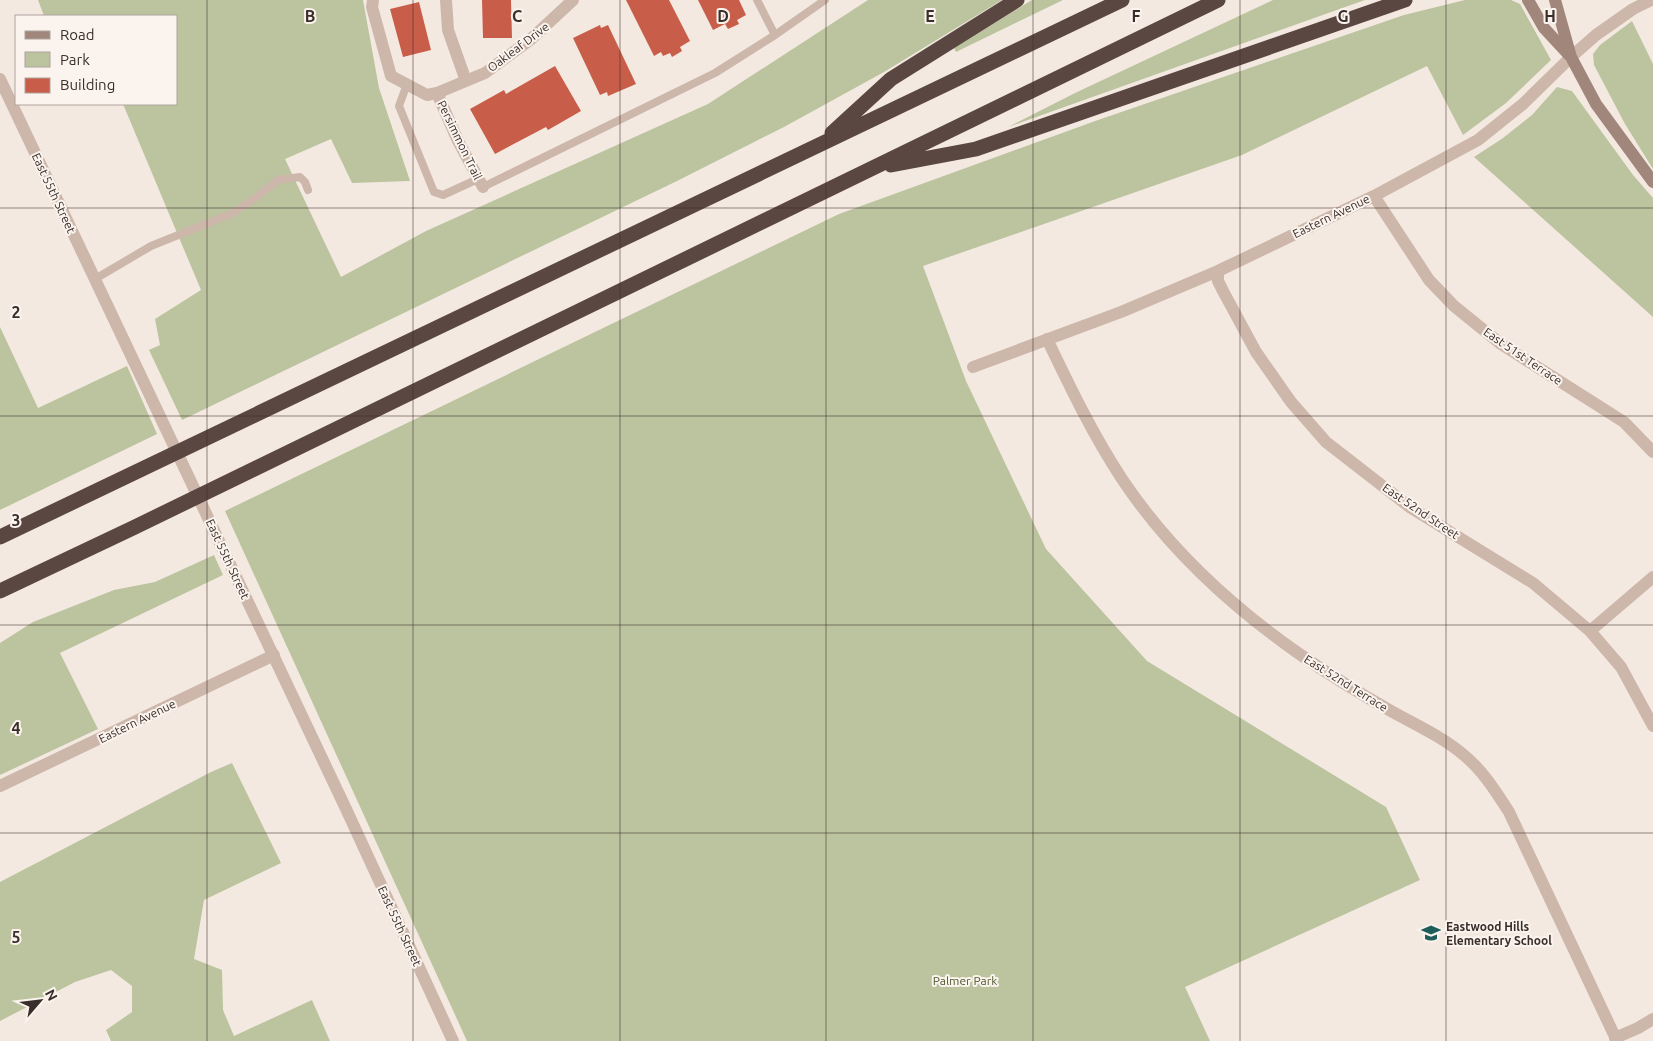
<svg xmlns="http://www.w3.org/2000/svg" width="1653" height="1041" viewBox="0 0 1653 1041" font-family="Ubuntu,sans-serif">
<rect width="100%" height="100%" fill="#f4e9e0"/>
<path fill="#bbc49f" d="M 38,0 L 363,0 L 379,88 L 410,181 L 352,183 L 331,139 L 285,159 L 341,277 L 426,231 L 708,104 L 868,0 L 1002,0 L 884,72 L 784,127 L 677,181 L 182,420 L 149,350 L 160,345 L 155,319 L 201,290 L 123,104 L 176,104 L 176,16 L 44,16 Z
M 1032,0 L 1063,0 L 956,52 L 954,48 Z
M 1273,0 L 1365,0 L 1008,127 L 1075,93 Z
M 1465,0 L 1511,0 L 1520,4 L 1551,60 L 1506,103 L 1463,135 L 1427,66 L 1242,155 L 923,266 L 966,381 L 1046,549 L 1147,661 L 1386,807 L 1420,880 L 1185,987 L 1210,1041 L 467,1041 L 225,511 L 839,214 L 1098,120 L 1404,15 Z
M 1632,21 L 1653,64 L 1653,169 L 1625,124 L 1594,65 L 1593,54 L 1600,45 Z
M 1557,87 L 1572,91 L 1633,175 L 1653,198 L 1653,317 L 1474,157 L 1503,138 L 1532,115 Z
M 0,327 L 38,408 L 127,366 L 157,434 L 0,510 Z
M 214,555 L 223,575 L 60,653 L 98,729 L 0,775 L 0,643 L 33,622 L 114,590 L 155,582 Z
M 232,763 L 281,863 L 204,900 L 194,959 L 222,970 L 223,1010 L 234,1036 L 312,1000 L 330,1041 L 111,1041 L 106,1030 L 132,1012 L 132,986 L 111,970 L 75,982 L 0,1021 L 0,882 L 211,772 Z"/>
<path fill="#c85d49" d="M 482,0 L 511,0 L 512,38 L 483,38 Z
M 626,0 L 669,0 L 690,41 L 680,47 L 682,51 L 672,57 L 670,53 L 663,56 L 661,52 L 654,56 Z
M 698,0 L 739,0 L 746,15 L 737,20 L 739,24 L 728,29 L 725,24 L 713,30 Z
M 419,2 L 431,50 L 403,57 L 390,9 Z
M 600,25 L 601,28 L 608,25 L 636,84 L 608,96 L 607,92 L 600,95 L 573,38 Z
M 555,66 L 581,111 L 548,130 L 546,127 L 495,154 L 470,109 L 504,90 L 506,94 Z"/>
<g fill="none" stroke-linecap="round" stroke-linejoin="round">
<path stroke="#cdb7ab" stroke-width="8" d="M 757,0 L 775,35
M 407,84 L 399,106 L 434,192 L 443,195 L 478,179
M 483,187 L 715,73 L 775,35 L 825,0
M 95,279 L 151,246 L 233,213 L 255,198 L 278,180 L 300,177 L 305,182 L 308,190"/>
<path stroke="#cdb7ab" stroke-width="12" d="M 373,0 L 372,7 L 391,76 L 427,95 L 437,93 L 485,73 L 530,40 L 573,0
M 446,0 L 448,30 L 466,81
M 437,93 L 458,141 L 483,187
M 1374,196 L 1429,280 L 1454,306 L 1501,344 L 1624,422 L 1653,452
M 1218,271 L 1218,281 L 1223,291 L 1256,352 L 1291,402 L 1326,442 L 1411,508 L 1533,583 L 1590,631 L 1621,667 L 1653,726
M 1047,339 C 1070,387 1093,435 1122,479 C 1168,548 1231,606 1298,653 C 1328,674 1359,693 1391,711 C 1416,725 1443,737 1465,756 C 1484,772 1496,792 1509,812 L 1617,1041
M 973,367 L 1121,312 L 1218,271 L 1374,196 L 1478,140 L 1523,104 L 1571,57 L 1596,35 L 1633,9 L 1651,0
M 1590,631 L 1653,577
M 0,786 L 274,655
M 1615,1038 L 1638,1028 L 1653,1019"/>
<path stroke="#cdb7ab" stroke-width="12" d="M 0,79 L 347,811 L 453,1041"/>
<path stroke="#a1867c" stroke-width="12" d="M 1528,0 L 1544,28 L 1569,55
M 1555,0 L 1571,57 L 1596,104 L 1653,182"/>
<path stroke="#5b4741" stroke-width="15" d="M 832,133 L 891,79 L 1017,0
M 891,165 L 976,149 L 1405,0
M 0,537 L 1122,0
M 0,591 L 135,527 L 1218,0"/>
</g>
<path fill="none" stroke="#3a2e2a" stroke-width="1" stroke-opacity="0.55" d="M 207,0 L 207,1041M 413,0 L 413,1041M 620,0 L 620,1041M 826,0 L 826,1041M 1033,0 L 1033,1041M 1240,0 L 1240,1041M 1446,0 L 1446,1041M 0,208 L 1653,208M 0,416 L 1653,416M 0,625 L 1653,625M 0,833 L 1653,833"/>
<defs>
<g id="school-bare" transform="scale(1.5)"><path d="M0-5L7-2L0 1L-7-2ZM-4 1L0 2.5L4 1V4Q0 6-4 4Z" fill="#1e5d5c" stroke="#fbf3ed" stroke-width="2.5" paint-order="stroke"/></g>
</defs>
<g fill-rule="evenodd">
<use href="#school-bare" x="1431" y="933"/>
</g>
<g text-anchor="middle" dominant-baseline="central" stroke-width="4" stroke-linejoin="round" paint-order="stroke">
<g font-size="12" fill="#3a2e2a" stroke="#fbf3ed">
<text transform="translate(518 47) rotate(-37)">Oakleaf Drive</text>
<text transform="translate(460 140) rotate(64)">Persimmon Trail</text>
<text transform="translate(54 193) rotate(65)">East 55th Street</text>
<text transform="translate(1331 216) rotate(-26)">Eastern Avenue</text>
<text transform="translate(1523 356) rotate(34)">East 51st Terrace</text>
<text transform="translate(1421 511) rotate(34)">East 52nd Street</text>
<text transform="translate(228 559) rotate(65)">East 55th Street</text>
<text transform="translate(1346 683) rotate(32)">East 52nd Terrace</text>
<text transform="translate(137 721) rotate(-26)">Eastern Avenue</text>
<text transform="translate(400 926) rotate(65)">East 55th Street</text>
</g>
<g font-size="12" font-weight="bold" fill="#3a2e2a" stroke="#fbf3ed" text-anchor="start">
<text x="1446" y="926">Eastwood Hills<tspan x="1446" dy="14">Elementary School</tspan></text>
</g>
<g font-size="12" fill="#4d592d" stroke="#fbf3ed">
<text x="965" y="980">Palmer Park</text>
</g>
</g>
<g font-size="16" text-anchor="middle" font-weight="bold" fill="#3a2e2a" stroke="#fbf3ed" stroke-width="4" stroke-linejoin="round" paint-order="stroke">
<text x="310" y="22">B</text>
<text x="517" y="22">C</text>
<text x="723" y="22">D</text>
<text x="930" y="22">E</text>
<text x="1136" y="22">F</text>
<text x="1343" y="22">G</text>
<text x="1550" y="22">H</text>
<text x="16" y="318">2</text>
<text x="16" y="526">3</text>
<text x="16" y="734">4</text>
<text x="16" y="943">5</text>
</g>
<rect x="15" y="15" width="162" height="90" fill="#fbf3ed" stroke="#aea49f"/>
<rect x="25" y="31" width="25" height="8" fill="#a1867c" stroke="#aea49f"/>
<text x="60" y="40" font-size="15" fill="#3a2e2a">Road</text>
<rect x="25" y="52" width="25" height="15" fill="#bbc49f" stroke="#aea49f"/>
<text x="60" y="65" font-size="15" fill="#3a2e2a">Park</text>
<rect x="25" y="78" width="25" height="15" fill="#c85d49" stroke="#aea49f"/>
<text x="60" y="90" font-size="15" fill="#3a2e2a">Building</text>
<g transform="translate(40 1001) rotate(62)" stroke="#fbf3ed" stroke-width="4" paint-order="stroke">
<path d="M0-4L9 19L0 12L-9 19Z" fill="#3a2e2a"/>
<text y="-8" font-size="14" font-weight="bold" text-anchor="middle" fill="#3a2e2a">N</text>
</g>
</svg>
